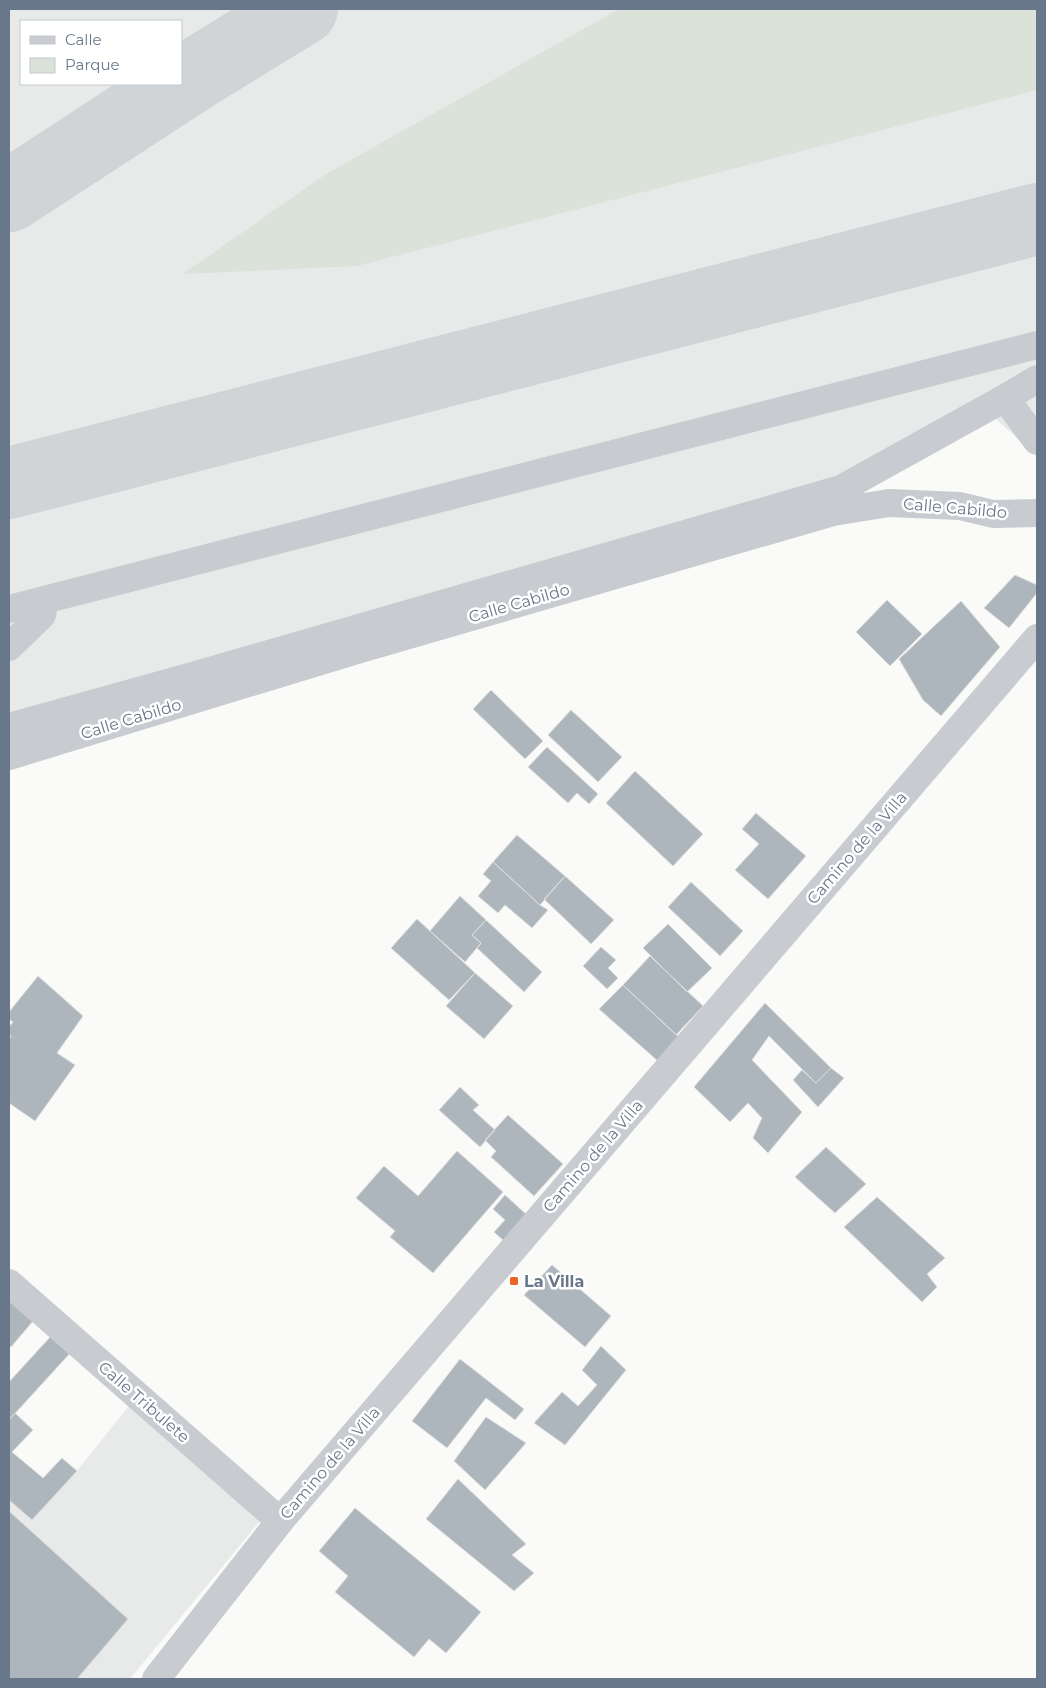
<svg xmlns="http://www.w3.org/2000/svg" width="1046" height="1688" viewBox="0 0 1046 1688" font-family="Montserrat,sans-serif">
<rect width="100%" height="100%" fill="#fafaf8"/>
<path fill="#e8e9e9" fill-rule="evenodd" d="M 9,9 L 1037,9 L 1037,456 L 991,415 L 843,497 L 9,736 ZM 21,21 L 181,21 L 181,84 L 21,84 Z
M 131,1403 L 264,1516 L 130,1679 L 9,1679 L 9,1500 L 32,1520 L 77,1471 Z"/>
<path fill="#dbe2d9" d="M 619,9 L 1037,9 L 1037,90 L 357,266 L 183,274 L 326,174 Z"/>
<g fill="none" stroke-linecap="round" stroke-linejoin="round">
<path stroke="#d1d4d6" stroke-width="72" d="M 9,196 L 196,74 L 302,9
M 9,483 L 1037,219"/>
</g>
<path fill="#aeb6bd" stroke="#dcdcda" d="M 1015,575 L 1037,585 L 1037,593 L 1009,628 L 984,608 Z
M 887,600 L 922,634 L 890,666 L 856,632 Z
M 961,601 L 1000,647 L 941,716 L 923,700 L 899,659 Z
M 491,690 L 543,741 L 525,759 L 473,709 Z
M 571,710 L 622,757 L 598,782 L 548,735 Z
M 547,747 L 598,794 L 589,804 L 577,793 L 568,803 L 528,767 Z
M 635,771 L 703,834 L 673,866 L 606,803 Z
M 756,813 L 806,856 L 768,899 L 735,870 L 759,844 L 742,829 Z
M 517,835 L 565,876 L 540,905 L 493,862 Z
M 493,862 L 540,905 L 548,910 L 532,928 L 505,905 L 498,913 L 478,896 L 491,881 L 483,874 Z
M 565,876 L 614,920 L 591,944 L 544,899 Z
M 691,882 L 743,931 L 720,956 L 668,907 Z
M 460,896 L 486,920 L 472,935 L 481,943 L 465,962 L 430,931 Z
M 417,919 L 475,973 L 449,1000 L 391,948 Z
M 486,920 L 542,972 L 524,992 L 477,948 L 481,943 L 472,935 Z
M 668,924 L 712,968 L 687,992 L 643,948 Z
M 601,947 L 616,960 L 608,968 L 618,978 L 607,989 L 583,966 Z
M 650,956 L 703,1006 L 676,1035 L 623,985 Z
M 475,973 L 513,1006 L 484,1039 L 446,1006 Z
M 38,976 L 83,1016 L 57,1053 L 75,1065 L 35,1121 L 9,1103 L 9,1040 L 11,1036 L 9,1034 L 9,1027 L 13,1022 L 9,1019 L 9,1012 Z
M 623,985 L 680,1038 L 659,1062 L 599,1009 Z
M 765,1003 L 831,1068 L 816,1083 L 769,1036 L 752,1060 L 802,1112 L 768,1153 L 753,1138 L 762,1118 L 748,1103 L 730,1122 L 694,1087 Z
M 831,1068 L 844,1078 L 818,1107 L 793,1080 L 802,1070 L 816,1083 Z
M 460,1087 L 479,1105 L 473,1110 L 495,1130 L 480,1147 L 439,1110 Z
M 508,1115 L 563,1164 L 534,1196 L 491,1157 L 496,1151 L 485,1140 Z
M 826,1147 L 866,1184 L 835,1213 L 795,1177 Z
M 457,1151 L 503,1192 L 433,1273 L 390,1237 L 395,1231 L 356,1198 L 384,1166 L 418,1196 Z
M 505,1195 L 528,1216 L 504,1241 L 494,1232 L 505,1220 L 493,1209 Z
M 877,1197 L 945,1258 L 927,1274 L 937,1287 L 922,1302 L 844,1227 Z
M 552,1265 L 611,1316 L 585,1347 L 524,1295 Z
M 9,1299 L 33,1321 L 11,1347 L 9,1345 Z
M 52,1335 L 72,1351 L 9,1420 L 9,1382 Z
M 601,1346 L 626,1370 L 565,1445 L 534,1423 L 562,1392 L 578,1406 L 597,1385 L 582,1370 Z
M 460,1359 L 524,1409 L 515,1420 L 486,1398 L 447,1448 L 412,1421 Z
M 15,1413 L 33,1430 L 12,1452 L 43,1478 L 62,1458 L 77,1471 L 32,1520 L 9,1500 L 9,1420 Z
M 486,1417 L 526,1443 L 485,1490 L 454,1461 Z
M 458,1479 L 526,1544 L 512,1555 L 534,1573 L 514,1591 L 426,1519 Z
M 355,1508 L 481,1612 L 446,1653 L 429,1639 L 414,1657 L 335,1592 L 348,1576 L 319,1551 Z
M 9,1511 L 128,1619 L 77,1679 L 9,1679 Z"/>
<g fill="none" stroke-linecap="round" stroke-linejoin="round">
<path stroke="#c8cbcf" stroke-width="28" d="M 1005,398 L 1037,379
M 9,609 L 1037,345
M 9,647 L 42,615 L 45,600
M 9,727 L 189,677 L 841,489 L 1005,398 L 1037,441
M 9,756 L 360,649 L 833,512 L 889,503 L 960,506 L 993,514 L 1037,513
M 9,1283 L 280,1521
M 156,1679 L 280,1521 L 1037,638"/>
</g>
<rect fill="#ec6326" stroke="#fff" stroke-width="2" x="509" y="1276" width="10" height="10" rx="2.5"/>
<g text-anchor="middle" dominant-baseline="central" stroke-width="5" stroke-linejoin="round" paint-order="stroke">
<g font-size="16" fill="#68788a" stroke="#fff">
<text transform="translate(955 508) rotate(5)">Calle Cabildo</text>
<text transform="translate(519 603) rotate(-16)">Calle Cabildo</text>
<text transform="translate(131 719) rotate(-17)">Calle Cabildo</text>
<text transform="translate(857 848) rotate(-49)">Camino de la Villa</text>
<text transform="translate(593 1156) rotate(-49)">Camino de la Villa</text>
<text transform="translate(144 1402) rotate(41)">Calle Tribulete</text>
<text transform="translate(330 1463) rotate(-49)">Camino de la Villa</text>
</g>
<g font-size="16" font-weight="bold" fill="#68788a" stroke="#fff" text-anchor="start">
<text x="524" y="1281">La Villa</text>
</g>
</g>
<rect width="1046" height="1688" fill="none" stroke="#68788a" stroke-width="20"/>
<rect x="20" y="20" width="162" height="65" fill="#ffffff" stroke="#c3c9d0"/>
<rect x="30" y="36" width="25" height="8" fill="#c8cbcf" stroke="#c3c9d0"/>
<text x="65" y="45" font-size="15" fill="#68788a">Calle</text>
<rect x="30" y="58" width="25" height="15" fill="#dbe2d9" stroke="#c3c9d0"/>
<text x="65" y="70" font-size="15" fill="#68788a">Parque</text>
</svg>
